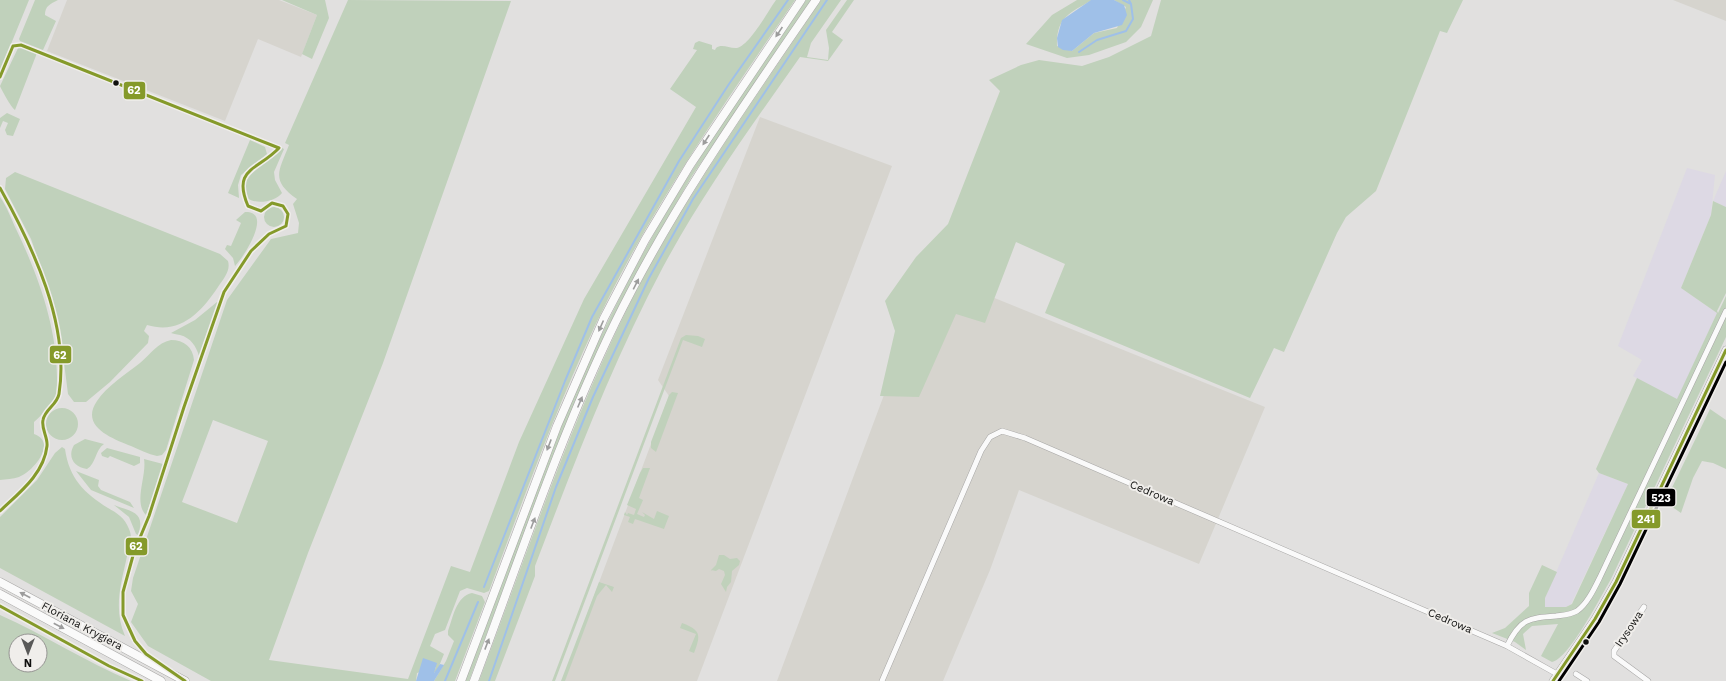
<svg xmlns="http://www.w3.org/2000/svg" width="1726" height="681" viewBox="0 0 1726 681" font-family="'Work Sans',sans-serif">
<rect width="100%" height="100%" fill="#e1e0df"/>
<path fill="#d6d4ce" d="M 67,0 L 279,0 L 317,15 L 301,57 L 258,39 L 225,121 L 47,51 Z
M 1673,0 L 1726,0 L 1726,21 Z
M 760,117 L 892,166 L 697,681 L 562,681 L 669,396 L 658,380 Z
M 930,272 L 1265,407 L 1199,564 L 1019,490 L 990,570 L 943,681 L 777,681 Z"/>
<path fill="#ddd9e4" d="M 1687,168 L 1715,175 L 1711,215 L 1681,288 L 1717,313 L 1677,400 L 1633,376 L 1642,360 L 1618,346 Z
M 1726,171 L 1726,207 L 1713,201 Z
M 1599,473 L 1628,484 L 1571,604 L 1566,607 L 1545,607 L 1545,598 Z"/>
<path fill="#c0d1bb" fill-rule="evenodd" d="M 0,0 L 29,0 L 0,71 Z
M 35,0 L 58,0 C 50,4 45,6 45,15 L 56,21 L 43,50 L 20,41 L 19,39 Z
M 282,0 L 325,0 L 329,18 L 312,59 L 302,54 L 317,15 Z
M 348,0 L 511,1 L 383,363 L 308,553 L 269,660 L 408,679 L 451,566 L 470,572 L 519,442 L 584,299 L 696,107 L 670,89 L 697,50 L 693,49 L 695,43 L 699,41 L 712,45 L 712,49 L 715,50 L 716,48 C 722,43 730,49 737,48 C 750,45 768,11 776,0 L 795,0 C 729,97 661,193 608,299 C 561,393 526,492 489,591 L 484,593 L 467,588 L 460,591 L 445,630 L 435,634 L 430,646 L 444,654 L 437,671 L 433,673 L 436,667 L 417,673 L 416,681 L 211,681 L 148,646 L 131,622 L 138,604 L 131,591 L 133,578 L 227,300 L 271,239 L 298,233 L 299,223 L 293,204 L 297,199 C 270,180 279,171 289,145 L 285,143 ZM 213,420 L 268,441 L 237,523 L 182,502 Z
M 806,0 L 811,0 L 692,176 L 652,245 L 620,304 L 545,479 L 469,681 L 465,681 C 513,554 556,424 617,303 C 670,196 739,98 806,0 Z
M 821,0 L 841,0 L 811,43 L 807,57 L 828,60 L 829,48 L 826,30 L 847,0 L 854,0 L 832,32 L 843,40 L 828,61 L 800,57 C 752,125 703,193 663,267 C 612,363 574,464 535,566 L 535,576 L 495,681 L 479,681 C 526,556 568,429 627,309 C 682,200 753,101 821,0 Z
M 1077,0 L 1092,0 C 1070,13 1056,17 1057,46 L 1072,51 L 1094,33 L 1117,28 L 1126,7 L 1114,0 L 1153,0 L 1141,27 L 1126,42 L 1089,55 L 1067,58 L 1026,44 L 1052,15 Z
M 1161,0 L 1463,0 L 1447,33 L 1440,31 L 1376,191 L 1346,217 L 1337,233 L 1284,352 L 1274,348 L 1250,398 L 1045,313 L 1065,264 L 1016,242 L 985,323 L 956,314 L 919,397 L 880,396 L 895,331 L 885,301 L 916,257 L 948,224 L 1000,91 L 989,80 L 1021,65 L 1039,60 L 1082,66 L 1109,57 L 1151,36 Z
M 19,46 L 37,53 L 15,110 C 11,107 1,89 0,86 Z
M 7,113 L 20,119 L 13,136 L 7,135 L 5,130 L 8,123 L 3,121 L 0,128 L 0,118 Z
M 250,140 L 265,147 L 267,154 L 241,175 L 238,185 L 239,198 L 228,193 Z
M 282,148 L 284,149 L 274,172 L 275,180 L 282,193 C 272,206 237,206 245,184 C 250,169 272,161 282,148 Z
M 15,172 L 220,254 L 228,261 C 231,271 223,279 218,287 C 201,312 181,335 147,325 L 144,331 L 149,336 L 148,343 L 110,382 L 86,402 L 74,402 L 68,394 L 61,339 L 50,293 L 31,239 L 5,189 L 6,178 Z
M 0,197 C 7,207 11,218 16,229 C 41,281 62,341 56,399 C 46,407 42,416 34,422 L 34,434 C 58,442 33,472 19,477 C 13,479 6,479 0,480 Z
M 1713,201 L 1726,207 L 1726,293 L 1717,311 L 1718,313 L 1726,296 L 1726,337 L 1611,579 C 1601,596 1569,659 1552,662 L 1541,656 L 1558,624 L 1532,626 L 1523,634 L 1526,650 L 1515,642 L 1492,633 L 1505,628 L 1529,606 L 1529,593 L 1542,565 L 1557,572 L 1545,598 L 1545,607 L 1566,607 L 1572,604 L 1628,484 L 1599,473 L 1596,469 L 1637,378 L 1677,399 L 1717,313 L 1681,288 L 1711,215 Z
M264 217a10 10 0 1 1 20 0a10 10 0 1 1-20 0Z
M 245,212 C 274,211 243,258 235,266 L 233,258 L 225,249 L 227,245 L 231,246 L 241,223 L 236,220 Z
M 217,302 L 218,302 L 199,356 C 196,346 191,338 180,335 C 176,334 173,334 171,333 L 195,320 Z
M 686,335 L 698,336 L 705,339 L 702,347 L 683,340 L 555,681 L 552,681 L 681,338 Z
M 171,340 C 184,340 193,347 194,360 L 166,450 L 162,455 L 157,456 C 148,454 140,450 131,446 C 114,439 79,427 97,401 C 106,387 127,373 140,363 C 151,354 157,343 171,340 Z
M 672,392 L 678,393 L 656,452 L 651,448 L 651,442 L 669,395 Z
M46 424a16 16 0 1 1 32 0a16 16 0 1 1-32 0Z
M 1710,409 L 1726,420 L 1726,469 L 1713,463 L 1702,461 L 1693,478 L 1681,513 L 1665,502 Z
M 85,439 L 104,444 C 95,450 96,464 87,469 C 74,467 67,457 74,445 Z
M 62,447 L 65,449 C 69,478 84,493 108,508 C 117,513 125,518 129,529 C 134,540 128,550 126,561 C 120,587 114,611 125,636 L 0,568 L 0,517 L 37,480 L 55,453 Z
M 107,448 L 140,457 L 140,463 L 134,466 L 110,456 L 108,458 L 102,456 L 101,453 Z
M 144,459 L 163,464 L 164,466 L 146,515 C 133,502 147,476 144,459 Z
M 643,468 L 650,468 L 639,498 L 643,500 L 637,514 L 644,517 L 645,515 L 642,512 L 654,519 L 657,511 L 669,516 L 664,529 L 635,519 L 633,524 L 628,522 L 630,517 L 624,515 L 625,512 L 627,515 L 628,513 L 634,515 L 636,509 L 627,505 L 640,473 Z
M 76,471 L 99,480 L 98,486 L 101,490 L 130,502 L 134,508 L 91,490 Z
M 114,505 C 132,512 146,512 138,535 L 136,534 L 129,517 Z
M 719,555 L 724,555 L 730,559 L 737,558 L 740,561 L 739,565 L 732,571 L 731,582 L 727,587 L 726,592 L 721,584 L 725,575 L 724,571 L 719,569 L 716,571 L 711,570 L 709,572 L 716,565 Z
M 599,582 L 614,587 L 612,592 L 606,585 L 597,596 L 565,681 L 561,681 Z
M 472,593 L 482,596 L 485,602 L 455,681 L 434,681 L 446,661 L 454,641 L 448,635 L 448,631 C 453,618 456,596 472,593 Z
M 0,615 C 45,635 86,662 131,681 L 0,681 ZM 16,641 L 40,641 L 40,665 L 16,665 Z
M 682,623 C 701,630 701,635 694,653 L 689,651 L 696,634 L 680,628 Z"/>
<path fill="#9fc0e8" d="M 1091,0 L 1114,0 L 1124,5 L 1127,15 L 1122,25 L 1094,33 L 1072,51 L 1063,50 L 1058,47 L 1057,38 L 1062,20 Z
M 423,658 L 437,663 L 434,673 L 440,664 L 444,665 L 434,681 L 416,681 Z"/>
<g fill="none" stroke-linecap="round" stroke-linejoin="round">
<path stroke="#9fc0e8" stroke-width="2" d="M 1123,0 L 1131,4 L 1129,0
M 1079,52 L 1097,40 L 1126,31 L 1133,19 L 1131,4
M 484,587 L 565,381 L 592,317 L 679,161 L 729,84 L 788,0
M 445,681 L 478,602
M 489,681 L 556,487 L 593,397 L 649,278 L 693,199 L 827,0"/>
<g stroke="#a7a6a5" stroke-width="6">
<path id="street" d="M 1644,607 L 1614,651 L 1614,656 L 1648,681
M 1507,646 C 1520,619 1528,618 1556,616 C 1563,615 1570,615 1577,611 C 1588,603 1595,587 1601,575 L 1726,311
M 1576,674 L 1587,681
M 882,681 L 981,451 L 990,437 L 1002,431 L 1025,438 L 1507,646 L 1557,674"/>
</g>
<g stroke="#a7a6a5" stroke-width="8">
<path id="secondary" d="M 1553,681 L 1595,619 L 1616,582 L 1726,350"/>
</g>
<g stroke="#a7a6a5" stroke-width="9">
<path id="primary" d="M 0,582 L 185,681
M 0,594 L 161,681
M 461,681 L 557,426 L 604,318 L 645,240 L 690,165 L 801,0
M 474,681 C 519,561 559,438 615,323 C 671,209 744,105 816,0"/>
</g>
<use href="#street" stroke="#fafafa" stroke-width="5"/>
<use href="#secondary" stroke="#fafafa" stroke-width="7"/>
<use href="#primary" stroke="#fafafa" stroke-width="8"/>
<g stroke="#f0eeeb" stroke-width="6">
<path id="bus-1" d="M 1553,681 L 1595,619 L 1616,582 L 1726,350"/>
</g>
<g stroke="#f0eeeb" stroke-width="6">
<path id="bus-2" d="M 0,77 L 13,46 L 21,45 L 279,148 C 257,171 232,168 248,206 L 261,211 L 272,203 L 283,206 L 288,214 L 286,226 L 269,234 L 251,251 L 224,292 L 184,407 L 149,516 L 134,552 L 123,592 L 123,615 L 135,641 L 146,654 L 185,681
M 0,188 C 33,247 70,325 59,394 C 57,405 45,409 43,420 C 41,429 48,437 47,446 C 44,474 19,493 0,511
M 0,606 L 109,666 L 142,681"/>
</g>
<g stroke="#f0eeeb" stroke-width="6">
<path id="bus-3" d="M 1559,681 L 1599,622 L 1620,584 L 1726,362"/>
</g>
<use href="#bus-1" stroke="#859a2a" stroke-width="3"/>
<use href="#bus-2" stroke="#859a2a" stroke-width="3"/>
<use href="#bus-3" stroke="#000" stroke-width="3"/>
</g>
<defs><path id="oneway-solid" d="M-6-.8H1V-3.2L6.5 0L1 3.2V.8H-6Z"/></defs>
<g fill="#9c9c9c">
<use href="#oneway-solid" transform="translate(779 32) rotate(124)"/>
<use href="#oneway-solid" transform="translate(706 140) rotate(123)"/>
<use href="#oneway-solid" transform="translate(636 284) rotate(-63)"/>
<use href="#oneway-solid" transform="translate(601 326) rotate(114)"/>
<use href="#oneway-solid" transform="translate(580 402) rotate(-67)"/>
<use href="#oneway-solid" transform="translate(549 445) rotate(111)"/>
<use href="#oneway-solid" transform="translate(533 523) rotate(-69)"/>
<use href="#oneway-solid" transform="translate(25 595) rotate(-152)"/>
<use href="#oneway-solid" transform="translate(59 626) rotate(28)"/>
<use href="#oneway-solid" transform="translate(487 644) rotate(-69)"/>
</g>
<g fill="#10100f" stroke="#f0eeeb" stroke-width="1.5">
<circle cx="116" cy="83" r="3.5"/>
<circle cx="1586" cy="642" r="3.5"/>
</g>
<g text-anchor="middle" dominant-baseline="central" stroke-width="4" stroke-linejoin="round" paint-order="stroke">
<g font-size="11" fill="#10100f" stroke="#f0eeeb">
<text transform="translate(1152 493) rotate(23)">Cedrowa</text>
<text transform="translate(1450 621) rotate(23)">Cedrowa</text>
<text transform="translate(82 626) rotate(28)">Floriana Krygiera</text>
<text transform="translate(1629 629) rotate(-56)">Irysowa</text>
</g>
</g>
<g stroke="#f0eeeb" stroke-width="1.5">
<rect x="123" y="81" width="23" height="19" rx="4" fill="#859a2a"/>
<rect x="49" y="345" width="23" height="19" rx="4" fill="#859a2a"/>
<rect x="1646" y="488" width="30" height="19" rx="4" fill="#000"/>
<rect x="1631" y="509" width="30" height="20" rx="4" fill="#859a2a"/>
<rect x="125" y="537" width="23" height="19" rx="4" fill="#859a2a"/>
</g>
<g font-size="11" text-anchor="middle" font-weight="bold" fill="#fff">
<text x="134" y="94">62</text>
<text x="60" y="359">62</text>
<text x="1661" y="502">523</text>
<text x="1646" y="523">241</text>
<text x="136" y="550">62</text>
</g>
<g transform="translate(28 653) rotate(180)"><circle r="19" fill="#f0eeeb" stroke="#969593"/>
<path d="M0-3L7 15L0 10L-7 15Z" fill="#595958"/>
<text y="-6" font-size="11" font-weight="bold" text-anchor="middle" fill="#10100f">N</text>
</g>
</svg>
